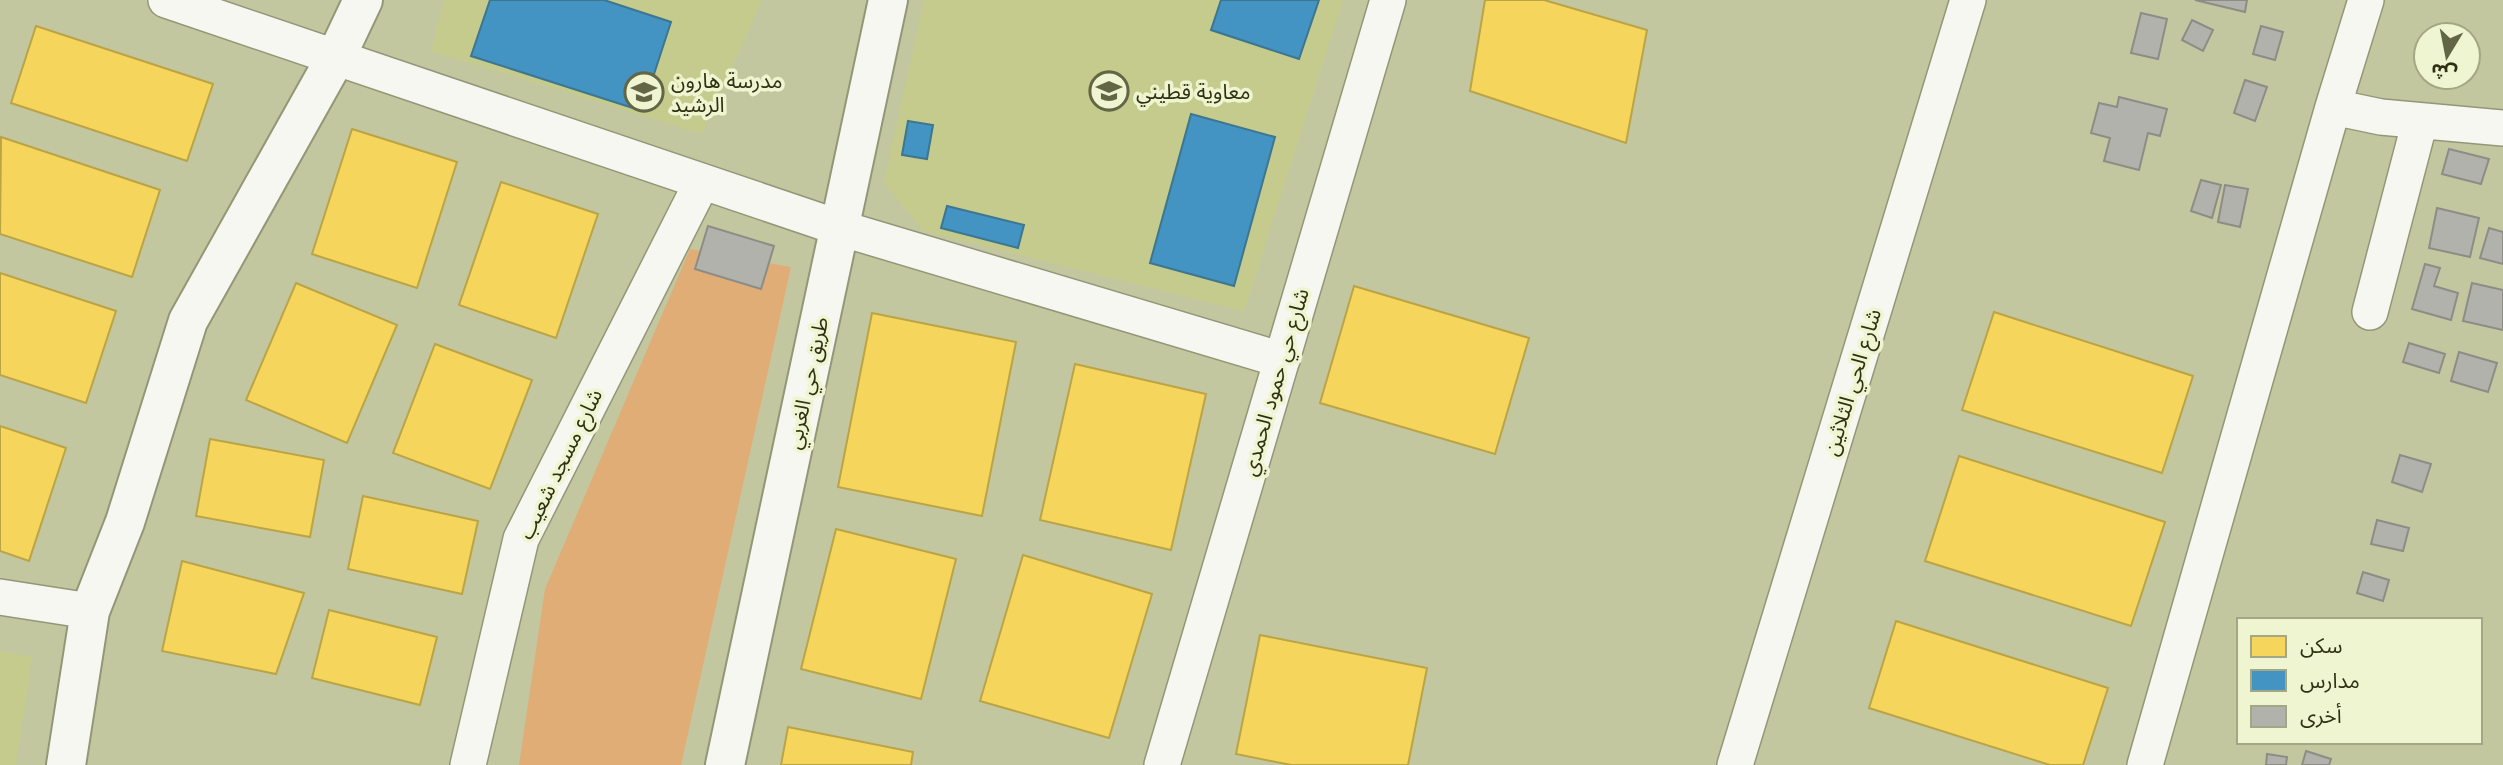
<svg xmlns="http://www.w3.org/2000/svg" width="2503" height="765" viewBox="0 0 2503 765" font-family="Helvetica,'Noto Sans Arabic',sans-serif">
<rect width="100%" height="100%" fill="#c3c79f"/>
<path fill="#c5cb8d" d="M 444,0 L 762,0 L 702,134 L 431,51 Z
M 924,0 L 1343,0 L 1244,311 L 924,231 L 884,183 Z
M 0,651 L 32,657 L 16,765 L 0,765 Z"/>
<path fill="#e0ad76" d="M 690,249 L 791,267 L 681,765 L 519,765 L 545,589 Z"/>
<path fill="#f6d55c" stroke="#baa446" stroke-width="2" d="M 1485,0 L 1544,0 L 1647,30 L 1626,143 L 1470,91 Z
M 36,26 L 213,84 L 187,161 L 11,103 Z
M 352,129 L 457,162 L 417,288 L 312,254 Z
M 1,137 L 160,190 L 132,277 L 0,234 Z
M 501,182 L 598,214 L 556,338 L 459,305 Z
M 0,273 L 116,311 L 86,403 L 0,375 Z
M 296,283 L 397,325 L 347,443 L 246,400 Z
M 1354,286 L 1529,338 L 1495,454 L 1320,403 Z
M 1994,312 L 2193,376 L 2162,473 L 1962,410 Z
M 872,313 L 1016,342 L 982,516 L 838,487 Z
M 435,344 L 532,380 L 490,489 L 393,453 Z
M 1075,364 L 1206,394 L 1171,550 L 1040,520 Z
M 0,426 L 66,448 L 29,561 L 0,551 Z
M 210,439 L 324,460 L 310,537 L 196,516 Z
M 1959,456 L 2165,522 L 2131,626 L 1925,561 Z
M 363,496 L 478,521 L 462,594 L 348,569 Z
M 836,529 L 956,559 L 921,699 L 801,669 Z
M 1023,555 L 1152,594 L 1109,738 L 980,701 Z
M 182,561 L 304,593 L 276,674 L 162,651 Z
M 329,610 L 437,637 L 420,705 L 312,678 Z
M 1896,621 L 2108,688 L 2083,765 L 2050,765 L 1869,708 Z
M 1260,635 L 1427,668 L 1408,765 L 1291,765 L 1236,754 Z
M 788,727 L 913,752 L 911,765 L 781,765 Z"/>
<path fill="#4393c3" stroke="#3d768e" stroke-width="2" d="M 490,0 L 604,0 L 671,22 L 642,111 L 471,56 Z
M 1221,0 L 1319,0 L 1299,59 L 1211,30 Z
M 1191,114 L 1275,137 L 1234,286 L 1150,263 Z
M 908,121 L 933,125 L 927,159 L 902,155 Z
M 947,206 L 1024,225 L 1018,248 L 941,228 Z"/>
<path fill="#b2b2ac" stroke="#8d8d86" stroke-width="2" d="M 2195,0 L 2247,0 L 2245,12 Z
M 2141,13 L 2167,19 L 2158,59 L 2131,53 Z
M 2192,20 L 2213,30 L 2203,51 L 2182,40 Z
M 2261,26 L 2283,32 L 2275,60 L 2253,54 Z
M 2245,80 L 2267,87 L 2255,121 L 2234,113 Z
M 2119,97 L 2167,109 L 2160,136 L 2148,133 L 2139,170 L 2104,161 L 2110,138 L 2091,133 L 2099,103 L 2117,107 Z
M 2449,149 L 2489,159 L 2481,184 L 2442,174 Z
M 2201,180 L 2221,185 L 2212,218 L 2191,211 Z
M 2225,185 L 2248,189 L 2240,227 L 2218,222 Z
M 2437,208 L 2479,218 L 2470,257 L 2429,248 Z
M 708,226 L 774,246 L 761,289 L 695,269 Z
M 2489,228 L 2503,232 L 2503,264 L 2480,258 Z
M 2425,264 L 2440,268 L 2434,286 L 2458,293 L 2451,320 L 2412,309 Z
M 2472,283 L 2503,290 L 2503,330 L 2463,321 Z
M 2409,343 L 2445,354 L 2439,373 L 2403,362 Z
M 2459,352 L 2497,363 L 2488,392 L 2451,381 Z
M 2400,455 L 2431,464 L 2422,492 L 2392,482 Z
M 2377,520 L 2409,528 L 2403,551 L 2371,544 Z
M 2363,572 L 2389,580 L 2383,601 L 2357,593 Z
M 2306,751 L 2331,759 L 2329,765 L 2302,765 Z
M 2267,754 L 2287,757 L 2286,765 L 2266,765 Z"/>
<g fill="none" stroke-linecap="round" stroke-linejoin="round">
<g stroke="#939777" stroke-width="38">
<path id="minor" d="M 166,0 L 840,228 L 1282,360
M 2333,107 L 2381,117 L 2503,128
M 2370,312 L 2420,121
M 0,597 L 90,611
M 468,765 L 521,539 L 702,182
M 1162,765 L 1388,0
M 1735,765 L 1968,0
M 2145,765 L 2333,107 L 2366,0"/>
</g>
<g stroke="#939777" stroke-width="42">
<path id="tertiary" d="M 66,765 L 90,611 L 125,522 L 188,321 L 336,57 L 363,0
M 725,765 L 888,0"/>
</g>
<use href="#minor" stroke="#f6f7f1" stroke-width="35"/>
<use href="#tertiary" stroke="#f6f7f1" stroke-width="38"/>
</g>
<defs>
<g id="school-ring" transform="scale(2.0125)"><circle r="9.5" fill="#f0f5d1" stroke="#636645" stroke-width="1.5"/><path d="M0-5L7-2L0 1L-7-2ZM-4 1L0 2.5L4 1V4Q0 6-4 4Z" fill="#636645"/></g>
</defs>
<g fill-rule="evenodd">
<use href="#school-ring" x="1109" y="91"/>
<use href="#school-ring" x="644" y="92"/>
</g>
<g text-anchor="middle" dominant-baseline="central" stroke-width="7" stroke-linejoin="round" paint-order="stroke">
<g font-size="21" fill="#2f3114" stroke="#f0f5d1" text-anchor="start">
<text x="671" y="80">مدرسة هارون<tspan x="671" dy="24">الرشيد</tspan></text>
<text x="1136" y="91">معاوية قطيني</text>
</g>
<g font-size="21" fill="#2f3114" stroke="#f0f5d1">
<text transform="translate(1275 382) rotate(-74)">شارع حي حمود الحمدي</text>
<text transform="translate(1852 382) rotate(-73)">شارع الحي الثلاثين</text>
<text transform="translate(807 383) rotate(-78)">طريق حي الغربي</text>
<text transform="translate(560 464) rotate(-64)">شارع مسجد شعيب</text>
</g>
</g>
<rect x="2237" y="618" width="245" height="126" fill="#f0f5d1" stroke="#a3a785" stroke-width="2"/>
<rect x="2251" y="636" width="35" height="21" fill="#f6d55c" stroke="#a3a785" stroke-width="2"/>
<text x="2300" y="653" font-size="21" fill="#2f3114">سكن</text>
<rect x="2251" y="670" width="35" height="21" fill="#4393c3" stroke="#a3a785" stroke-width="2"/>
<text x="2300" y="688" font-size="21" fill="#2f3114">مدارس</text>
<rect x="2251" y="706" width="35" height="21" fill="#b2b2ac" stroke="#a3a785" stroke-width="2"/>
<text x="2300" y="723" font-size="21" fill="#2f3114">أخرى</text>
<g transform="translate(2447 56) rotate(190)"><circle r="33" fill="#f0f5d1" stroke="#a3a785" stroke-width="2"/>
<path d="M0-5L12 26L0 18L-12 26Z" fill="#636645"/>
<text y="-10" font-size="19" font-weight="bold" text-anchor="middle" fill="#2f3114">ش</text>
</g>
</svg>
